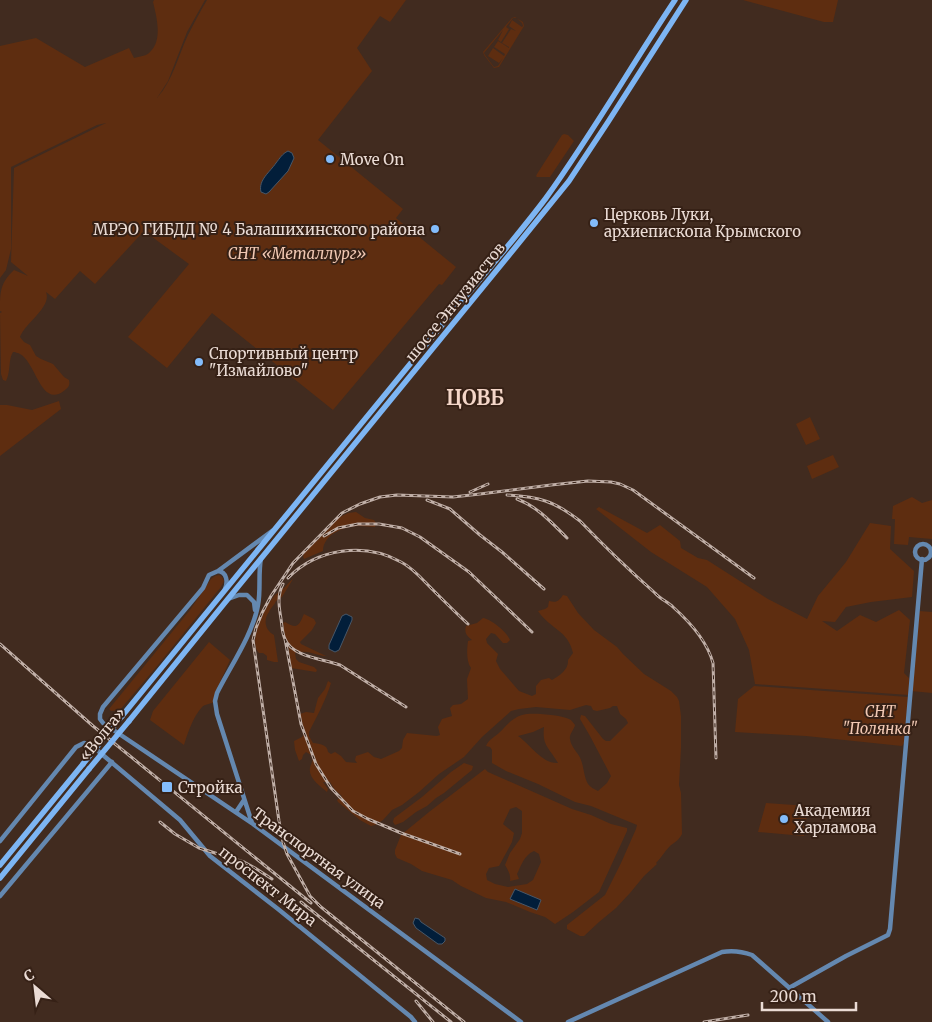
<svg xmlns="http://www.w3.org/2000/svg" width="932" height="1022" viewBox="0 0 932 1022" font-family="Merriweather,serif">
<rect width="100%" height="100%" fill="#412b1f"/>
<path fill="#5e2d10" fill-rule="evenodd" d="M 154,0 L 205,0 L 187,32 L 168,81 L 157,98 C 173,80 178,56 188,35 C 194,23 200,12 207,0 L 406,0 L 390,22 L 380,16 L 357,48 L 372,71 L 318,140 L 403,209 L 396,218 L 456,267 L 442,285 L 439,284 L 333,410 L 212,313 L 167,368 L 128,337 L 189,264 L 144,231 L 95,284 L 80,271 L 55,299 L 46,292 C 52,307 25,323 20,337 L 24,342 L 30,345 L 36,356 L 41,359 L 53,364 L 64,377 L 69,380 C 70,385 69,387 65,390 C 41,410 36,362 20,354 C 19,353 14,352 13,352 C 8,360 11,370 6,381 L 3,380 L 1,374 L 0,313 L 2,312 L 0,311 C 0,292 0,283 14,270 L 28,276 L 11,262 L 14,168 L 106,123 L 97,125 L 11,167 L 11,249 L 6,270 L 0,278 L 0,46 L 36,38 L 85,67 L 129,48 L 134,58 C 138,57 143,56 146,55 C 164,44 157,18 153,2 Z
M 743,0 L 838,0 L 833,22 L 824,22 Z
M 515,17 L 523,22 L 524,26 L 499,67 L 494,68 L 484,55 L 483,52 L 512,18 ZM 513,18 L 517,18 L 522,23 L 523,26 L 522,27 L 512,20 L 509,26 L 516,31 L 511,29 L 502,43 L 509,47 L 509,48 L 498,41 L 494,47 L 505,54 L 504,56 L 493,48 L 488,56 L 499,63 L 503,58 L 498,66 L 494,67 L 485,55 L 484,53 L 503,30 L 498,40 L 501,42 L 509,29 L 506,27 Z
M 564,134 L 568,135 L 574,141 L 550,177 L 537,177 L 536,176 L 537,174 L 562,135 Z
M 59,401 L 61,409 L 0,456 L 0,405 L 7,405 L 32,410 Z
M 810,417 L 820,439 L 806,445 L 796,424 Z
M 833,455 L 839,467 L 812,479 L 807,466 Z
M 912,497 L 922,503 L 932,500 L 932,539 L 909,537 L 908,545 L 894,544 L 895,519 L 892,519 L 893,506 Z
M 599,507 L 647,533 L 660,525 L 680,541 L 681,548 L 698,558 L 707,560 L 768,599 L 807,619 L 818,596 L 846,562 L 870,523 L 891,526 L 890,549 L 914,571 L 912,597 L 871,602 L 846,607 L 835,622 L 822,621 L 837,631 L 860,615 L 876,622 L 899,610 L 910,620 L 904,673 L 909,678 L 909,695 L 755,684 L 749,650 L 735,619 L 707,587 L 651,552 L 596,509 Z
M 356,512 L 365,518 L 374,520 L 376,523 L 375,527 C 370,527 365,526 359,526 C 345,526 323,534 323,551 L 304,559 L 303,556 L 305,552 L 326,532 L 336,519 L 348,513 Z
M 219,575 L 222,577 L 224,581 L 221,587 L 158,665 L 120,710 L 111,711 L 109,709 L 190,610 L 211,579 L 215,576 Z
M 293,579 L 282,597 L 276,601 C 274,606 271,607 269,612 C 263,620 265,630 274,635 L 278,662 L 274,662 L 267,660 L 267,656 L 263,653 L 259,653 C 247,641 266,605 275,595 C 278,592 282,590 285,587 C 288,584 289,582 293,579 Z
M 563,595 L 567,596 L 578,613 L 594,630 L 617,647 L 623,654 L 644,674 L 671,691 L 677,697 L 679,701 L 681,716 L 681,748 L 679,785 L 681,793 L 682,834 C 679,840 675,842 670,846 C 665,851 661,858 656,863 L 657,864 L 644,876 L 630,893 L 616,908 L 599,922 L 584,936 L 580,936 L 567,929 L 567,925 L 605,895 L 621,863 L 636,829 L 637,825 L 591,806 L 575,802 L 538,784 L 506,771 L 492,763 L 492,750 L 490,747 L 486,746 C 489,739 495,737 500,732 C 507,725 512,718 522,715 C 530,712 561,715 569,719 C 572,720 573,723 575,725 C 574,730 569,734 570,739 C 571,748 579,753 581,760 C 584,768 584,777 588,784 C 590,787 594,789 598,791 L 607,783 L 611,776 L 590,736 L 580,719 L 581,715 L 585,716 L 603,739 L 606,741 L 610,741 L 628,723 L 626,719 L 620,714 L 617,706 L 613,706 L 610,708 L 597,711 L 593,710 L 591,706 L 586,705 L 570,710 L 536,707 L 519,709 L 511,711 L 482,737 L 464,757 L 439,774 L 419,792 L 402,805 L 392,810 L 383,820 L 375,825 L 371,826 L 360,820 L 338,802 L 337,800 L 342,796 L 335,790 L 330,782 L 323,782 L 328,789 L 327,792 C 321,787 308,778 310,768 C 311,763 313,762 313,756 L 306,752 L 303,755 L 302,759 L 299,761 L 295,750 L 294,741 L 302,737 L 305,733 L 300,714 L 306,712 L 314,713 L 318,698 L 325,689 L 328,681 L 331,683 C 326,700 317,716 309,732 L 309,736 L 313,743 C 320,744 327,744 328,752 L 331,754 L 335,752 L 341,756 L 346,762 L 357,763 L 355,760 L 356,756 L 368,752 L 374,757 L 381,759 L 399,751 L 402,748 L 403,740 L 407,733 L 437,736 L 440,735 L 438,727 L 442,719 L 452,716 L 450,708 L 453,705 L 461,704 L 468,699 L 467,679 L 471,668 C 466,661 467,649 468,641 L 472,640 C 467,636 464,633 466,626 L 477,623 L 483,618 C 491,619 507,632 510,640 L 507,643 L 503,643 L 495,634 L 491,633 L 486,639 L 487,643 L 498,654 L 496,661 L 500,669 L 519,691 L 532,696 L 536,694 L 536,686 L 541,680 L 549,678 L 552,680 C 560,676 569,669 568,660 L 573,653 C 568,630 550,629 538,611 L 545,609 L 548,607 L 549,601 C 557,603 559,601 563,595 ZM 544,727 C 542,746 549,747 558,763 C 542,764 530,744 518,736 L 533,732 Z
M 919,611 L 932,612 L 932,693 L 911,691 Z
M 304,614 L 314,619 L 316,623 L 312,630 L 300,642 L 301,644 L 326,656 C 314,655 308,649 295,653 L 296,659 L 299,662 L 314,667 L 317,670 L 316,672 L 291,668 L 289,649 L 285,639 L 283,623 L 285,622 C 298,630 299,625 304,614 Z
M 209,642 L 230,660 L 216,691 L 214,702 C 210,704 205,704 202,707 C 193,717 188,732 184,745 L 150,720 L 153,711 Z
M 754,686 L 908,697 L 904,743 L 902,746 L 806,736 L 735,732 L 738,699 Z
M 464,763 L 473,766 L 472,770 L 444,793 L 436,798 L 427,806 L 416,812 L 403,822 L 395,825 L 393,822 L 394,818 L 422,797 L 451,772 Z
M 485,769 L 488,772 L 572,809 L 591,815 L 611,824 L 627,828 L 627,831 L 599,892 L 573,912 L 555,924 L 545,917 L 530,912 L 506,902 L 486,898 L 461,886 L 452,880 L 422,871 L 411,864 L 397,858 L 395,854 L 395,850 L 401,835 L 429,812 ZM 516,807 L 522,811 L 522,833 L 520,839 L 510,853 L 505,865 C 508,870 511,875 510,881 L 519,879 L 517,874 C 521,866 524,855 534,851 L 539,854 L 541,862 L 533,880 L 527,884 L 508,887 L 495,884 L 487,880 L 486,874 L 489,868 L 499,866 L 512,842 L 514,833 L 503,824 L 510,809 Z
M 766,803 L 808,806 L 804,836 L 758,832 Z"/>
<path fill="#021e3a" stroke="#485768" d="M 288,151 L 292,153 L 294,158 L 288,171 L 269,192 L 266,194 L 261,192 C 258,180 270,172 276,163 C 280,158 282,154 288,151 Z
M 346,614 L 352,617 L 352,620 L 339,650 L 335,652 L 329,649 L 329,645 L 342,616 Z
M 515,889 L 541,900 L 537,910 L 510,899 Z
M 415,918 L 419,919 L 421,922 L 445,938 L 445,941 L 442,944 L 438,944 L 416,928 L 413,923 Z"/>
<g fill="none" stroke-linecap="round" stroke-linejoin="round">
<path stroke="#6488b0" stroke-width="4.5" d="M 272,531 L 218,571 L 209,575 L 203,588 L 103,707 L 100,714 L 100,719 L 103,723 L 253,824 L 521,1022
M915 552a8 8 0 1 1 16 0a8 8 0 1 1-16 0Z
M 218,571 C 227,572 228,582 225,589
M 228,599 L 239,595 L 247,595 L 254,602 L 255,610
M 236,812 L 244,800
M 252,823 L 217,714 L 215,701 L 217,693 C 230,667 253,634 258,605 C 261,590 258,574 261,558
M 0,841 L 76,747 L 84,743 L 91,745 L 180,820 L 210,856 L 278,909 L 411,1017 L 415,1022
M 0,896 L 112,762
M 789,988 L 846,956 L 888,935 L 890,929 L 922,559
M 568,1022 L 722,952 C 733,950 741,951 752,955 L 828,1022"/>
<path stroke="#7db5f3" stroke-width="5.5" d="M 122,716 C 229,586 336,456 442,325 C 476,283 513,242 546,198 C 592,134 631,66 675,0
M 129,721 L 223,605 L 514,249 L 569,181 L 608,122 L 686,0
M 0,865 L 83,764
M 0,878 L 89,769"/>
<g stroke="#c0afa7" stroke-width="3">
<path id="rail" d="M 470,492 L 488,484
M 507,495 C 540,497 554,501 580,521 C 604,546 629,570 655,593 C 660,599 668,602 673,607 C 691,623 707,641 713,663 L 716,758
M 517,499 C 538,507 552,523 567,538
M 427,500 L 450,509 L 480,535 L 502,552 L 544,589
M 324,536 L 338,528 L 358,524 L 379,524 L 402,528 L 420,537 L 469,572 L 532,632
M 288,578 C 317,548 365,542 401,562 C 413,568 423,580 432,589 C 444,601 456,613 468,624
M 283,584 C 277,595 279,607 281,619 C 282,625 282,633 285,639 C 292,657 324,659 340,665 L 406,707
M 285,639 L 301,724 L 316,764 L 331,788 L 353,811 L 368,819 L 401,833 L 460,854
M 0,644 L 93,726 L 311,903
M 160,822 L 175,834 L 199,848 L 244,862 L 255,868 L 272,879
M 301,902 L 451,1022
M 416,1001 L 433,1022
M 464,1022 L 321,907 L 310,896 L 287,854 L 283,842 L 279,821 L 253,640 L 256,628 L 262,613 L 271,596 L 293,563 L 342,513 L 360,504 L 380,497 L 397,495 L 453,497 L 480,494 L 551,485 L 588,481 L 611,482 L 620,484 L 633,490 L 754,578
M 704,1022 L 748,1015"/>
</g>
<use href="#rail" stroke="#362116" stroke-width="1" stroke-dasharray="4" stroke-linecap="butt"/>
<path stroke="#7db5f3" stroke-width="5.5" d="M 83,764 L 122,716
M 89,769 L 129,721"/>
</g>
<g fill="#83bcfb" stroke="#362116" stroke-width="2">
<circle cx="330" cy="159" r="5"/>
<circle cx="594" cy="223" r="5"/>
<circle cx="435" cy="229" r="5"/>
<circle cx="199" cy="362" r="5"/>
<rect x="161" y="781" width="12" height="12" rx="2.5"/>
<circle cx="784" cy="819" r="5"/>
</g>
<g text-anchor="middle" dominant-baseline="central" stroke-width="4" stroke-linejoin="round" paint-order="stroke">
<g font-size="15" fill="#eadbd4" stroke="#362116" text-anchor="start">
<text x="340" y="159">Move On</text>
<text x="604" y="214">Церковь Луки,<tspan x="604" dy="17">архиепископа Крымского</tspan></text>
<text x="425" y="229" text-anchor="end">МРЭО ГИБДД № 4 Балашихинского района</text>
<text x="209" y="353">Спортивный центр<tspan x="209" dy="17">"Измайлово"</tspan></text>
<text x="178" y="787">Стройка</text>
<text x="794" y="810">Академия<tspan x="794" dy="17">Харламова</tspan></text>
</g>
<g font-size="15" font-style="italic" fill="#f1c8b3" stroke="#362116">
<text x="297" y="253">СНТ «Металлург»</text>
<text x="880" y="711">СНТ<tspan x="880" dy="17">"Полянка"</tspan></text>
</g>
<g font-size="15" fill="#eadbd4" stroke="#362116">
<text transform="translate(455 302) rotate(-51)">шоссе Энтузиастов</text>
<text transform="translate(102 734) rotate(-51)">«Волга»</text>
<text transform="translate(319 858) rotate(36)">Транспортная улица</text>
<text transform="translate(268 886) rotate(38)">проспект Мира</text>
</g>
<g font-size="20" font-weight="bold" fill="#f4d6c8" stroke="#362116">
<text x="475" y="397">ЦОВБ</text>
</g>
</g>
<g transform="translate(35 987) rotate(332)" stroke="#362116" stroke-width="4" paint-order="stroke">
<path d="M0-4L9 19L0 12L-9 19Z" fill="#eadbd4"/>
<text y="-8" font-size="14" font-weight="bold" text-anchor="middle" fill="#eadbd4">С</text>
</g>
<path d="M762 1002v8h94v-8" fill="none" stroke="#eadbd4" stroke-width="2.5"/>
<text x="770" y="1002" font-size="15" fill="#eadbd4" stroke="#362116" stroke-width="4" paint-order="stroke">200 m</text>
</svg>
